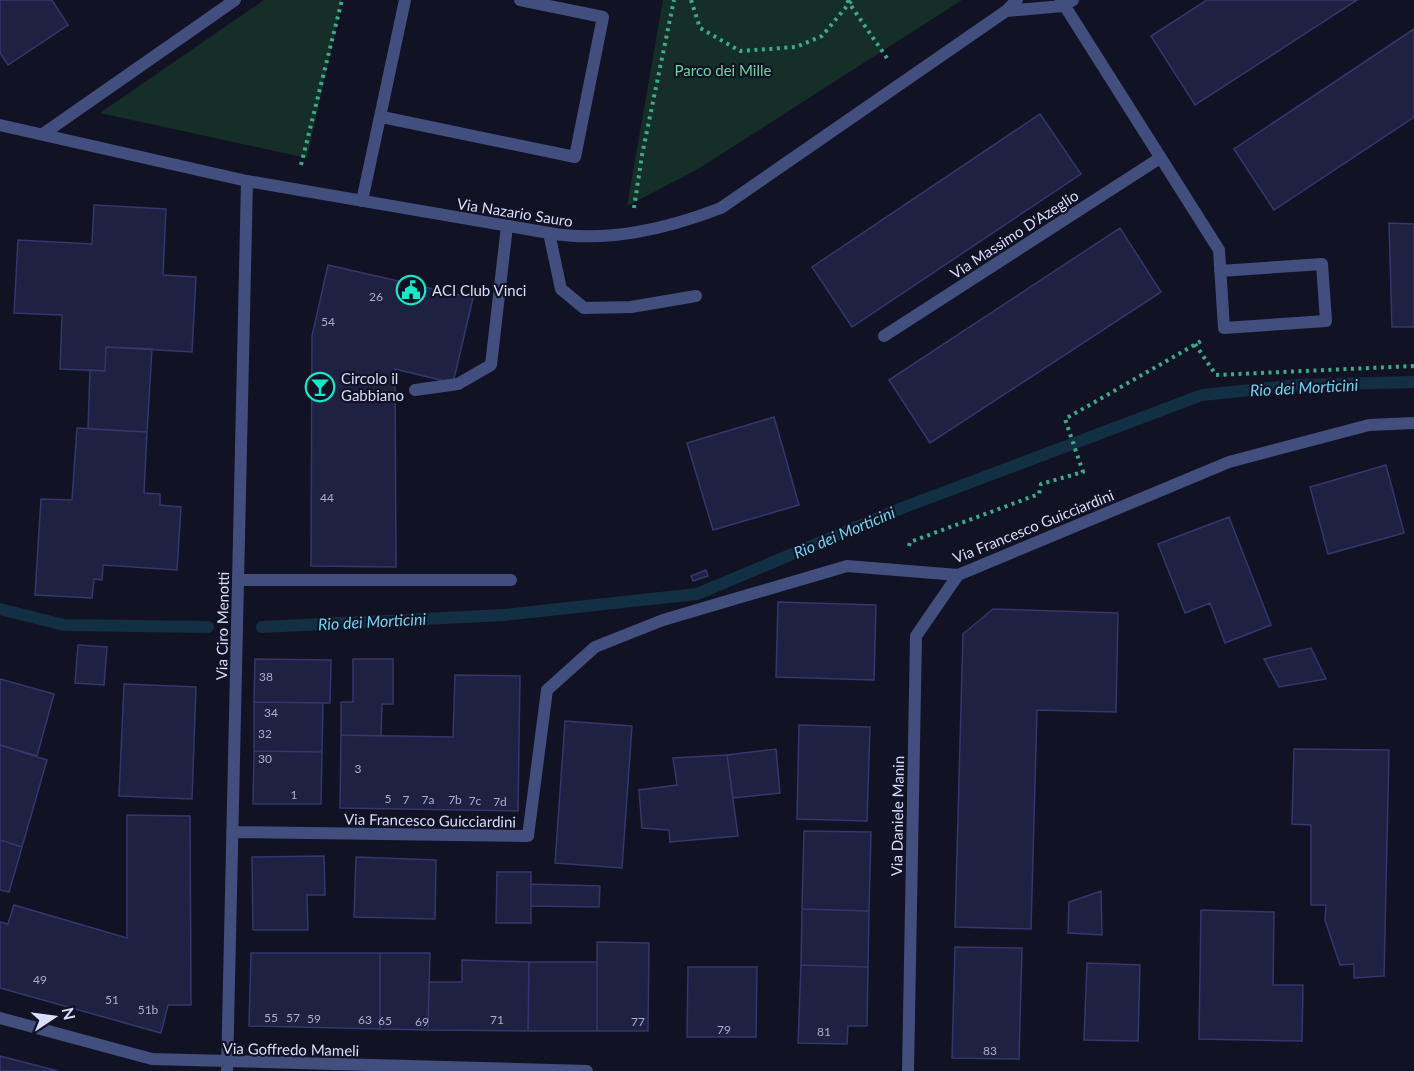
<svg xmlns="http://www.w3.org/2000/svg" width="1414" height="1071" viewBox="0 0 1414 1071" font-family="Lato,sans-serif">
<rect width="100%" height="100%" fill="#111324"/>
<path fill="#152e27" d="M 264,0 L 342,0 L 307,158 L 100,113 Z
M 663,0 L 962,0 L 698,169 L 627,206 Z"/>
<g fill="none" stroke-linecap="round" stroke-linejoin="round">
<path stroke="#122f43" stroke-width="12" d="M 0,609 L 64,625 L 208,627
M 262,627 L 504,615 L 697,594 L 902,508 L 1202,395 L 1298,385 L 1414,382"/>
</g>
<path fill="#1f2143" stroke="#34366d" stroke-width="1.5" d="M 0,0 L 52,0 L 68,25 L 8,65 L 0,53 Z
M 1207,0 L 1357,0 L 1195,105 L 1151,36 Z
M 1414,29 L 1414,117 L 1274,210 L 1234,149 Z
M 1040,114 L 1081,174 L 852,327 L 812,267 Z
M 94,205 L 166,209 L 163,275 L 196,277 L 192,352 L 106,347 L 105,371 L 60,369 L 62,315 L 14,313 L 18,240 L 92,244 Z
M 1389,223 L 1414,224 L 1414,327 L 1392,327 Z
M 1120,228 L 1161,292 L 930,443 L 889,380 Z
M 328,265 L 473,298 L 453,383 L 395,369 L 396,567 L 311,566 L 312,336 Z
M 106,347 L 152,349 L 147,432 L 88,429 L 90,370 L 105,371 Z
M 774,417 L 799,505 L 713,530 L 687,443 Z
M 77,428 L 147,432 L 144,493 L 160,494 L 160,505 L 181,507 L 177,570 L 103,565 L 102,580 L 94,579 L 92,598 L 35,595 L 41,499 L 72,500 Z
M 1386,465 L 1404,533 L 1328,554 L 1310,487 Z
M 1229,517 L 1271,625 L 1225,643 L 1210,603 L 1185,613 L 1158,544 Z
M 706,570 L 708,576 L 693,581 L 691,576 Z
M 778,602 L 876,605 L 874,680 L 776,677 Z
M 993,609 L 1118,613 L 1116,712 L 1037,710 L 1031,929 L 955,927 L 963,634 Z
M 78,645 L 107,647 L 104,685 L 75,683 Z
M 1311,648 L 1326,679 L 1279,687 L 1264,659 Z
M 255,659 L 331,660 L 330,703 L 254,702 Z
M 353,659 L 393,659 L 393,704 L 382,704 L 381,736 L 341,735 L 341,702 L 353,702 Z
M 455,675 L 520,676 L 518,811 L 340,808 L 341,735 L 453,737 Z
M 0,679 L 54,694 L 37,756 L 0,745 Z
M 124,684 L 196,687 L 192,799 L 119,796 Z
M 254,702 L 323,703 L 322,752 L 254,751 Z
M 565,721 L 632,726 L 622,868 L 555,863 Z
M 799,725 L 870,727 L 867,821 L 797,819 Z
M 0,745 L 47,760 L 22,847 L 0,840 Z
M 776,749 L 780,793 L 733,798 L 727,755 Z
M 1294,749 L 1389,750 L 1384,976 L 1354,978 L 1354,964 L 1340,965 L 1325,920 L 1326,905 L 1311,905 L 1311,825 L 1292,824 Z
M 254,751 L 322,752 L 321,804 L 253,804 Z
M 727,755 L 738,836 L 670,842 L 669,830 L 642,828 L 639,790 L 677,785 L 673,758 Z
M 127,815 L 190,816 L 191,1005 L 168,1005 L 161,1033 L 0,988 L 0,922 L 8,924 L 14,905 L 127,938 Z
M 804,831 L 871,832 L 869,911 L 802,909 Z
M 0,840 L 22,847 L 9,892 L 0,890 Z
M 324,856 L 325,895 L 307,895 L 308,930 L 253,930 L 252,857 Z
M 356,857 L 436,860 L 435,919 L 354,917 Z
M 497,872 L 531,872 L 531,923 L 496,923 Z
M 531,884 L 600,886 L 599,907 L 531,906 Z
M 1101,891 L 1102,935 L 1068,933 L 1069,902 Z
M 802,909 L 869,911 L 868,967 L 801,965 Z
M 1201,910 L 1274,912 L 1273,985 L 1303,985 L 1302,1041 L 1199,1039 Z
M 597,942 L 649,943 L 648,1031 L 597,1031 Z
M 955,947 L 1022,948 L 1019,1059 L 952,1058 Z
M 251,953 L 380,953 L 380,1029 L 249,1026 Z
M 380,953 L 430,953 L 428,1030 L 380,1029 Z
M 462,960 L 529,962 L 528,1031 L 428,1030 L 429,982 L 462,982 Z
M 529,962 L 597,962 L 597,1031 L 528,1031 Z
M 1087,963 L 1140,965 L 1138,1041 L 1084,1040 Z
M 801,965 L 868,967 L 867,1026 L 848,1026 L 847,1044 L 798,1043 Z
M 688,967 L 757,967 L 756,1037 L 687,1037 Z
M 0,1056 L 58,1071 L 0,1071 Z"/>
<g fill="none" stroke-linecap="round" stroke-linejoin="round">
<path stroke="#3cab8a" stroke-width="4" stroke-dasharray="3 4.5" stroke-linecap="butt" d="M 691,0 L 700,28 L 740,51 L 796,47 L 822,36 L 852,0
M 847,0 L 889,61
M 301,165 L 342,0
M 634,208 L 642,155 L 674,0
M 1195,344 L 1216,375 L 1414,366
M 909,546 L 910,542 L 1039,494 L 1041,484 L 1083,472 L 1065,419 L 1203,340"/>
<path stroke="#414e7e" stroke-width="12" d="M 382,117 L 575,157 L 603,17 L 520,0
M 43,134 L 235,0
M 362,201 L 405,0
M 549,233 L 561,289 L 584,308 L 631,307 L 696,296
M 884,336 L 1160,158
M 415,390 L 458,384 L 491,365 L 507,226
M 238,580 L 511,580"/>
<path stroke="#414e7e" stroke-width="12" d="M 1061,0 L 1219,250 L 1224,328 L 1326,321 L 1322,264 L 1220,271
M 1006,11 L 1063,6 L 1073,0
M 0,125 L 247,181 L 549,233 C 608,243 666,229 721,208 L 1006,11 L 1017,0
M 232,832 L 528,836 L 547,690 L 595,647 L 663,620 L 847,566 L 958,575 L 1229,462 L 1369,425 L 1414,423
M 0,1018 L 152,1059 L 587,1071
M 227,1071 L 247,181
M 908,1071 L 916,636 L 958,575"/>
</g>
<defs>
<g id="civic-ring" transform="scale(1.5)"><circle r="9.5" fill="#111324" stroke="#19e7ca" stroke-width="1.5"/><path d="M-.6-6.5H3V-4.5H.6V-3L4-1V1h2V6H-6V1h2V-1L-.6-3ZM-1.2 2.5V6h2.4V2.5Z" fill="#19e7ca"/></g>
<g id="bar-ring" transform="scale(1.5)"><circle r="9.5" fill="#111324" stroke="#19e7ca" stroke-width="1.5"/><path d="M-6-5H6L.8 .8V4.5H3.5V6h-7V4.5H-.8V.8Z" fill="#19e7ca"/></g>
</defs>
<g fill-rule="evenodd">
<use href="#civic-ring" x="411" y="290"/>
<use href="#bar-ring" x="320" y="387"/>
</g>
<g text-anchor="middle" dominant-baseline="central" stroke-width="4.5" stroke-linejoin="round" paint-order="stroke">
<g font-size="12" fill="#aaaecd">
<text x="376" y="296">26</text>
<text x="328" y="321">54</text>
<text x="327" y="497">44</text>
<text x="266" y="676">38</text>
<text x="271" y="712">34</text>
<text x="265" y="733">32</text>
<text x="265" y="758">30</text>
<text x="358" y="768">3</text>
<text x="294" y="794">1</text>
<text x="388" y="798">5</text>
<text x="406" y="799">7</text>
<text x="428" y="799">7a</text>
<text x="455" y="799">7b</text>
<text x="475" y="800">7c</text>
<text x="500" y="801">7d</text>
<text x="40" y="979">49</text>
<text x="112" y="999">51</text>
<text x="148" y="1009">51b</text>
<text x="271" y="1017">55</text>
<text x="293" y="1017">57</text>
<text x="314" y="1018">59</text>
<text x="365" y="1019">63</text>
<text x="497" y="1019">71</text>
<text x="385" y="1020">65</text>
<text x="422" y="1021">69</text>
<text x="638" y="1021">77</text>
<text x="724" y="1029">79</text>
<text x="824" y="1031">81</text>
<text x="990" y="1050">83</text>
</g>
<g font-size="15" fill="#6cd4a1" stroke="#111324">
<text x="723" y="70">Parco dei Mille</text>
</g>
<g font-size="15" fill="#d9ddfb" stroke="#111324">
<text transform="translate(515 212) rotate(9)">Via Nazario Sauro</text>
<text transform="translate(1014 234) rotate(-33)">Via Massimo D'Azeglio</text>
<text transform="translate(1033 526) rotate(-22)">Via Francesco Guicciardini</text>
<text transform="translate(222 626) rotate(-89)">Via Ciro Menotti</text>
<text transform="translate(897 816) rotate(-89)">Via Daniele Manin</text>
<text transform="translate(430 820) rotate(1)">Via Francesco Guicciardini</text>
<text transform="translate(291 1049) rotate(1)">Via Goffredo Mameli</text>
</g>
<g font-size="15" fill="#d9ddfb" stroke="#111324" text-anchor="start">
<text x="432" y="290">ACI Club Vinci</text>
<text x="341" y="378">Circolo il<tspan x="341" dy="17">Gabbiano</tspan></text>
</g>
<g font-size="16" font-style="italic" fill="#71d4f0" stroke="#111324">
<text transform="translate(1304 387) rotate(-3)">Rio dei Morticini</text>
<text transform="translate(844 532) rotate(-23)">Rio dei Morticini</text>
<text transform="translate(372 621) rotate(-3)">Rio dei Morticini</text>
</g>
</g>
<g transform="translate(54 1017) rotate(77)" stroke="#111324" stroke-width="4.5" paint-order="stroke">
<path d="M0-4.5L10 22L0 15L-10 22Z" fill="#d9ddfb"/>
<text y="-9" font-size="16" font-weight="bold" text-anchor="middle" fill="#d9ddfb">N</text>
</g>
</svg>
